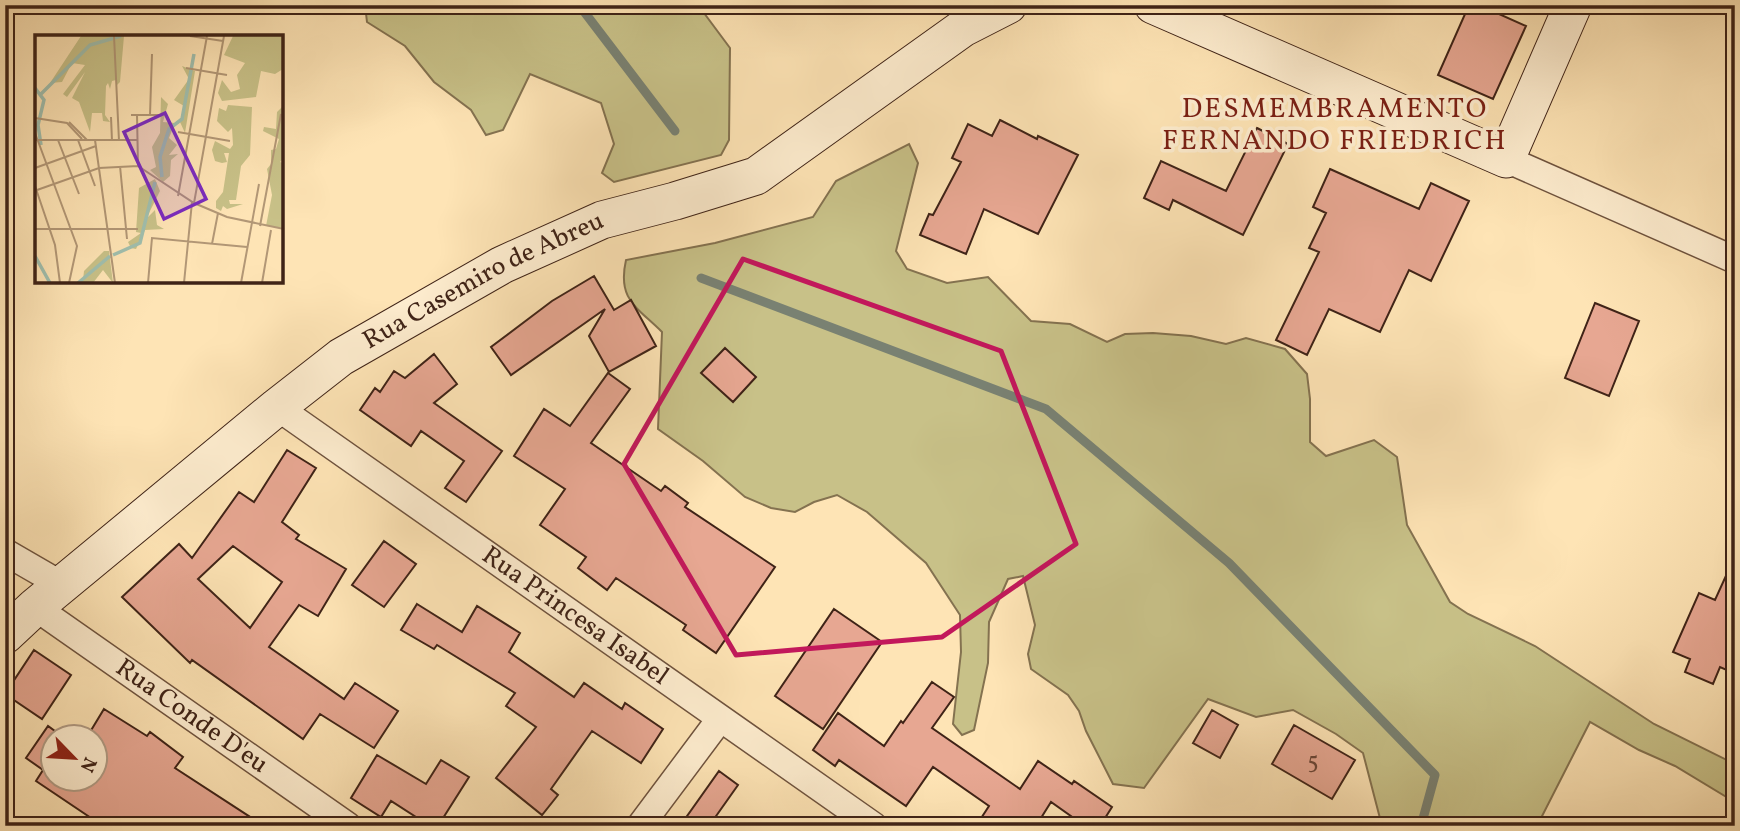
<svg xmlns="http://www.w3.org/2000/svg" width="1740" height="831" viewBox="0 0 1740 831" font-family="Vollkorn,serif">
<rect width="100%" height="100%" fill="#fee4b5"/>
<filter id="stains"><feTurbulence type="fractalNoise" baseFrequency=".00286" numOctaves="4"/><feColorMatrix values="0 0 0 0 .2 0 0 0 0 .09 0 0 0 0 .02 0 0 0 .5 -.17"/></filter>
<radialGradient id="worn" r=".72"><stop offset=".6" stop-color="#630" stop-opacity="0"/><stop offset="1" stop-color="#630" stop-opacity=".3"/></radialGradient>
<path fill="#c8c188" stroke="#847250" stroke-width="2" d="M 365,5 L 698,5 L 730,48 L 729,140 L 721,155 L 614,182 L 602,173 L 614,144 L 601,103 L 530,74 L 503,130 L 486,135 L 471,110 L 434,82 L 405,46 L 367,22 Z
M 909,144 L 918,163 L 896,251 L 907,269 L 947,283 L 988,277 L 1031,321 L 1070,324 L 1107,342 L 1125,334 L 1153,333 L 1191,336 L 1226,344 L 1246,338 L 1285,349 L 1307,374 L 1310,399 L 1310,442 L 1326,456 L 1374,440 L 1397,457 L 1407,525 L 1450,602 L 1468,614 L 1535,646 L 1654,724 L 1735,764 L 1735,805 L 1728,798 L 1675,766 L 1639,750 L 1590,722 L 1537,826 L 1382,826 L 1363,753 L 1336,734 L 1293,710 L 1256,717 L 1208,699 L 1144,788 L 1113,784 L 1086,731 L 1079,711 L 1068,695 L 1031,669 L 1028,654 L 1035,625 L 1023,576 L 1008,579 L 989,622 L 988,663 L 974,730 L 962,735 L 953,724 L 961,652 L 960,615 L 926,563 L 867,512 L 837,495 L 814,502 L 795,512 L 771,508 L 745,497 L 703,461 L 658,429 L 662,332 C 637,307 617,300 626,260 L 715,243 L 813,217 L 836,181 Z"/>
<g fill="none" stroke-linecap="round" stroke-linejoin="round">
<path stroke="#798172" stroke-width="9" d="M 579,5 L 675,131
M 701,278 L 1046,409 L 1229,563 L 1435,775 L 1421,826"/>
</g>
<path fill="#e7a792" stroke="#3f2317" stroke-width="2" fill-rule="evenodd" d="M 1469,5 L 1479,5 L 1526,26 L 1493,99 L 1438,75 Z
M 1000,120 L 1037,139 L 1038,136 L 1078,155 L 1038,234 L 984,209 L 966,254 L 920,235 L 929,214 L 933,215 L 961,162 L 952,158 L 968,124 L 992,136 Z
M 1257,128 L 1288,144 L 1243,235 L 1173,200 L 1169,210 L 1144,198 L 1161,161 L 1226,191 Z
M 1330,169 L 1419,209 L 1431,183 L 1469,201 L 1431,281 L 1409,270 L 1380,332 L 1329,309 L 1307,355 L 1276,340 L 1319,252 L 1309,248 L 1326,213 L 1313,207 Z
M 594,276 L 614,310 L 631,300 L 656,346 L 609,372 L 589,336 L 605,309 L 511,375 L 491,347 L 552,301 Z
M 1595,303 L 1639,321 L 1609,396 L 1565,378 Z
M 725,348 L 756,377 L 733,402 L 701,373 Z
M 434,354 L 457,384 L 434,403 L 502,451 L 466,502 L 445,488 L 464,461 L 421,431 L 411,446 L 360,410 L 375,388 L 380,392 L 394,371 L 405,378 Z
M 608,373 L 630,389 L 591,443 L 661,491 L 665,486 L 688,503 L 685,507 L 775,567 L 716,653 L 683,630 L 686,625 L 616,578 L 607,590 L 578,568 L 586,557 L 540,525 L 565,489 L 514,456 L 544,409 L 570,426 Z
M 287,450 L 316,468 L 282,522 L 299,535 L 296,539 L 346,569 L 318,616 L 299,605 L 269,647 L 344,699 L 355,683 L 398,711 L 374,748 L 320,714 L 303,739 L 192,660 L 190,663 L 122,597 L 179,544 L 192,558 L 239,492 L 254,502 ZM 233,546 L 282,582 L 250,628 L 198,579 Z
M 384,541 L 416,564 L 384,607 L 352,585 Z
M 1735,556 L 1735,657 L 1729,671 L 1720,667 L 1713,684 L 1685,672 L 1690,659 L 1673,652 L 1699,593 L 1715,600 Z
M 417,604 L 462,632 L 477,606 L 520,633 L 509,652 L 574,697 L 584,683 L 622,709 L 625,703 L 663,729 L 641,763 L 592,731 L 551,789 L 558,795 L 542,815 L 496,778 L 536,727 L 506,706 L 515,693 L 437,645 L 434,649 L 401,630 Z
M 834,609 L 882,642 L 823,729 L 775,696 Z
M 34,650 L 71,675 L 42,719 L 5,694 Z
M 932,682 L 954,697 L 932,728 L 1020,789 L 1038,761 L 1072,784 L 1074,781 L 1112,807 L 1100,826 L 1085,826 L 1051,802 L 1036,826 L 976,826 L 989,806 L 933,767 L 906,806 L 839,760 L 835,766 L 813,750 L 838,713 L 884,746 L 901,721 L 903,723 Z
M 104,709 L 147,736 L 150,732 L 183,757 L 175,768 L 264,826 L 103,826 L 36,781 L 43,770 L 26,758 L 48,726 L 63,737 L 52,737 L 52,779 L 94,779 L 94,737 L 87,737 Z
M 1212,710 L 1238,725 L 1220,758 L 1193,743 Z
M 1294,725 L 1355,760 L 1332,799 L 1272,764 Z
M 377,755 L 426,784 L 441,760 L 469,777 L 438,826 L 430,826 L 391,801 L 381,817 L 351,798 Z
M 719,771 L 738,785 L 709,826 L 680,826 Z"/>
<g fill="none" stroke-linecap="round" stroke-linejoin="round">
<g stroke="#6f533e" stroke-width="29">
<g id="street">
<path d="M 1506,159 L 1735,260"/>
<path id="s1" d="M 277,407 L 874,826"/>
<path d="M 5,552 L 62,585"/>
<path id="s2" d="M 35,607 L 348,826"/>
<path d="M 640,826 L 720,719"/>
</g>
</g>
<g stroke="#3f2317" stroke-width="39">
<g id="secondary">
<path d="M 1153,5 L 1506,159 L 1573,5"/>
<path id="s3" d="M 5,635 L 35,607 L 277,407 L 341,357 L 502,265 L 602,220 L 675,201 L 756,176 L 963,28 L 1008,5"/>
</g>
</g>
<use href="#street" stroke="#feedcf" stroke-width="26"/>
<use href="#secondary" stroke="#feedcf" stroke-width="37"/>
</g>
<path fill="none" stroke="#c2185b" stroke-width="5" stroke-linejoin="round" d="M 743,259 L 1001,351 L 1076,544 L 942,637 L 736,655 L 624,464 Z"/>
<g text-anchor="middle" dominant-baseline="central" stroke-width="7" stroke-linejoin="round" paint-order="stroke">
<g font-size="23" fill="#694436">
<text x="1313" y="762">5</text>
</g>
<g font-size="26" fill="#3f2317" stroke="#feedcf">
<text stroke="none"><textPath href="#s3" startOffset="598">Rua Casemiro de Abreu</textPath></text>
<text stroke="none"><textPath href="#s1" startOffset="364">Rua Princesa Isabel</textPath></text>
<text stroke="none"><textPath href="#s2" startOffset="191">Rua Conde D'eu</textPath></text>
</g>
<g font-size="28" letter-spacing="2" fill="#7a1f14" stroke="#feedcf">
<text x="1335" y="109">DESMEMBRAMENTO<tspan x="1335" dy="32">FERNANDO FRIEDRICH</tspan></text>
</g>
</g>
<g transform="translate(35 35)">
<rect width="248" height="248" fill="#fee4b5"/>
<path d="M 46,1 L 89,1 L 85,47 L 81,51 L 81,45 L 77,46 L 75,54 L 73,48 L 71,51 L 70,80 L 75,87 L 68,86 L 67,78 L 57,78 L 55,97 L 44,67 L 37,63 L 50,37 L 32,62 L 28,59 L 50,30 L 37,28 L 27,47 L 15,48 ZM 198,1 L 248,1 L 248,34 L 240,39 L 226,36 L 221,62 L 187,66 L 183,58 L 187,45 L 196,57 L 205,54 L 202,40 L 210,28 L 189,20 ZM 147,31 L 160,36 L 150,98 L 145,87 L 149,71 L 139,65 L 154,44 ZM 126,62 L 133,69 L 128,87 L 140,88 L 134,103 L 142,110 L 134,120 L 143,119 L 136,125 L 135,141 L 128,147 L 115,135 L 121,132 L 117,112 L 125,98 ZM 193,70 L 217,72 L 215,120 L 206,131 L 201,165 L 194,165 L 195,169 L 208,169 L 192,174 L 188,171 L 186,176 L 181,173 L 181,166 L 188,157 L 194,118 L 189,118 L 192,127 L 187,128 L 180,126 L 177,115 L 180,106 L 195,114 L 198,110 L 197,93 L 193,97 L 182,86 L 184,73 L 191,76 ZM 248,71 L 248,124 L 245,127 L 248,128 L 248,193 L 231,191 L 237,160 L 232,134 L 236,129 L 236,115 L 241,114 L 244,104 L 228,96 L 229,92 L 241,94 L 242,77 ZM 120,144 L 125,156 L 111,184 L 120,175 L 122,190 L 129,194 L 110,195 L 101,214 L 96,213 L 93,207 L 106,198 L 101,197 L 104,153 ZM 69,216 L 74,216 L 78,248 L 68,235 L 58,248 L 38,248 L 48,245 L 49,236 Z" fill="#c8c188"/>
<path fill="none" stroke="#a0bfae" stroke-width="3.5" d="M 0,53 L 9,65 L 3,90 L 6,110M 6,59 L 55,10 L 86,1M 127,142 L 125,122 L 134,94 L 147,84 L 159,19M 78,220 L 105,208 L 120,147M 0,221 L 15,248M 43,248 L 75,221"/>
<path fill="none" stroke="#b29776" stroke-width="2" d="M 79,1 L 84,106M 155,1 L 188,6M 151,33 L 192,40M 96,80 L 125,80M 102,80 L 103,131M 115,80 L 117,19M 76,82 L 77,106M 0,83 L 32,88 L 47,104M 34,87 L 52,105M 143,97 L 195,106M 0,98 L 42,211 L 34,248M 0,105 L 102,105M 23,105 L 44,159M 43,105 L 60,151M 60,105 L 80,248M 85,131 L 92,204M 103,131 L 159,168 L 192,182 L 249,194M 0,133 L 61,111M 0,151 L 20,210 L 25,248M 2,155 L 64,133 L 103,131M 143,161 L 172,1M 159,168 L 189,1M 225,191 L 246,79M 0,194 L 103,194M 177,209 L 183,178M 113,248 L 117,203 L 212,212M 149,248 L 157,167M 206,248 L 224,149M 227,248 L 236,195"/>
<path fill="#7b2cbf" fill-opacity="0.15" stroke="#7b2cbf" stroke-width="3.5" d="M 130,78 L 171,164 L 129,184 L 89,97 Z"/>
<rect width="248" height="248" fill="none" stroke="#3f2317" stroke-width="3.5"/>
</g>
<rect width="1740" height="831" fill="none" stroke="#fee4b5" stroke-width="28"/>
<rect x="7" y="7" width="1726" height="817" fill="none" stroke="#3f2317" stroke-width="3.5"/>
<rect x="14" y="14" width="1712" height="803" fill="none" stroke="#3f2317" stroke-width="2"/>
<g transform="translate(74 758) rotate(115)"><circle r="33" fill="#feedcf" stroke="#b29c85" stroke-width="2"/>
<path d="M0-5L12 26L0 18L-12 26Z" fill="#8f2418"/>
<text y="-10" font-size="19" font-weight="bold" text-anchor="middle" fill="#3f2317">N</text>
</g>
<rect width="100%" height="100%" filter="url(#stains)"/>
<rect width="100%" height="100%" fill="url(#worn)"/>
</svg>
